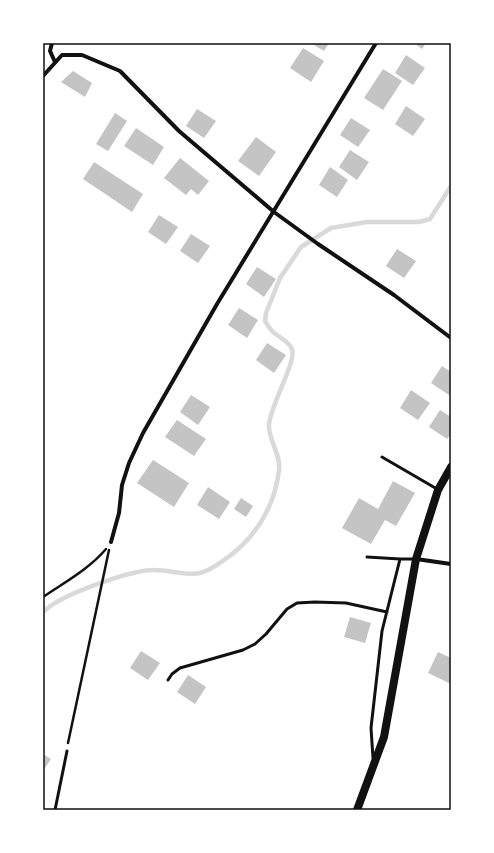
<svg xmlns="http://www.w3.org/2000/svg" width="494" height="853" viewBox="0 0 494 853" font-family="Karla,sans-serif">
<rect width="100%" height="100%" fill="#fff"/>
<g fill="none" stroke-linecap="round" stroke-linejoin="round">
<path stroke="#d9d9d9" stroke-width="4.5" d="M 43,612 C 47,609 51,605 55,603 C 75,591 133,569 155,570 C 170,570 186,576 200,573 C 209,571 217,565 224,560 C 254,540 275,507 279,470 C 281,455 269,441 269,426 C 269,407 297,362 292,349 C 289,341 278,337 272,331 C 269,328 267,324 265,321 L 266,313 L 280,278 L 301,247 L 331,228 L 367,222 L 419,222 L 430,219 L 451,186"/>
</g>
<path fill="#c4c4c4" d="M 311,43 L 329,43 L 324,51 Z
M 414,43 L 426,43 L 422,49 Z
M 303,48 L 324,61 L 311,82 L 290,68 Z
M 406,55 L 425,68 L 413,85 L 395,73 Z
M 383,69 L 402,81 L 383,110 L 364,98 Z
M 73,71 L 92,83 L 85,97 L 61,82 Z
M 406,106 L 425,119 L 413,136 L 395,124 Z
M 197,109 L 216,121 L 204,138 L 186,126 Z
M 115,113 L 127,121 L 108,151 L 96,144 Z
M 351,118 L 370,130 L 358,147 L 340,135 Z
M 136,128 L 164,147 L 153,165 L 124,146 Z
M 256,137 L 276,152 L 259,176 L 238,161 Z
M 350,150 L 369,162 L 357,180 L 339,167 Z
M 180,158 L 209,181 L 198,195 L 191,189 L 186,195 L 164,178 Z
M 94,162 L 143,194 L 132,212 L 83,179 Z
M 330,167 L 348,180 L 337,197 L 319,185 Z
M 159,215 L 178,227 L 166,244 L 148,232 Z
M 191,234 L 210,246 L 198,263 L 180,251 Z
M 397,249 L 416,261 L 404,278 L 386,266 Z
M 257,267 L 276,279 L 264,297 L 246,284 Z
M 239,308 L 258,320 L 247,338 L 228,325 Z
M 267,343 L 286,355 L 274,373 L 256,360 Z
M 442,366 L 451,372 L 451,393 L 449,395 L 431,383 Z
M 411,390 L 430,403 L 418,420 L 400,408 Z
M 191,395 L 210,407 L 198,425 L 180,412 Z
M 440,410 L 451,417 L 451,433 L 447,439 L 429,427 Z
M 177,420 L 206,439 L 194,456 L 165,437 Z
M 153,460 L 189,483 L 174,507 L 137,483 Z
M 393,481 L 415,493 L 396,526 L 385,520 L 371,544 L 342,528 L 359,498 L 378,509 Z
M 208,487 L 230,502 L 219,519 L 197,505 Z
M 241,498 L 253,506 L 246,517 L 234,509 Z
M 350,617 L 371,623 L 365,643 L 344,637 Z
M 141,651 L 160,663 L 148,680 L 130,668 Z
M 438,652 L 451,658 L 451,684 L 428,673 Z
M 188,675 L 206,687 L 195,704 L 177,692 Z
M 43,754 L 51,759 L 43,771 Z"/>
<g fill="none" stroke-linecap="round" stroke-linejoin="round">
<path stroke="#111" stroke-width="2.5" d="M 43,597 C 65,582 89,569 106,549
M 68,743 L 109,550"/>
<path stroke="#111" stroke-width="3" d="M 382,457 L 437,489
M 367,557 L 400,559
M 168,680 L 172,674 L 180,668 L 243,650 L 255,644 L 266,634 L 287,609 L 297,603 L 315,602 L 346,603 L 387,612
M 373,758 L 371,728 L 382,631 L 400,559 L 414,559
M 55,810 L 67,751"/>
<path stroke="#111" stroke-width="4" d="M 52,43 L 50,51 L 55,62
M 43,76 L 62,55 L 82,55 L 120,71 L 179,131 L 274,212 L 318,244 L 394,295 L 451,338
M 111,542 L 119,513 L 122,485 L 129,463 L 143,433 L 217,304 L 376,43
M 416,559 L 451,564"/>
<path stroke="#111" stroke-width="8" d="M 357,810 L 384,737 L 416,559 L 438,490 L 451,467"/>
</g>
<rect width="494" height="853" fill="none" stroke="#ffffff" stroke-width="88"/>
<rect x="44" y="44" width="406" height="765" fill="none" stroke="#111" stroke-width="1.5"/>
</svg>
